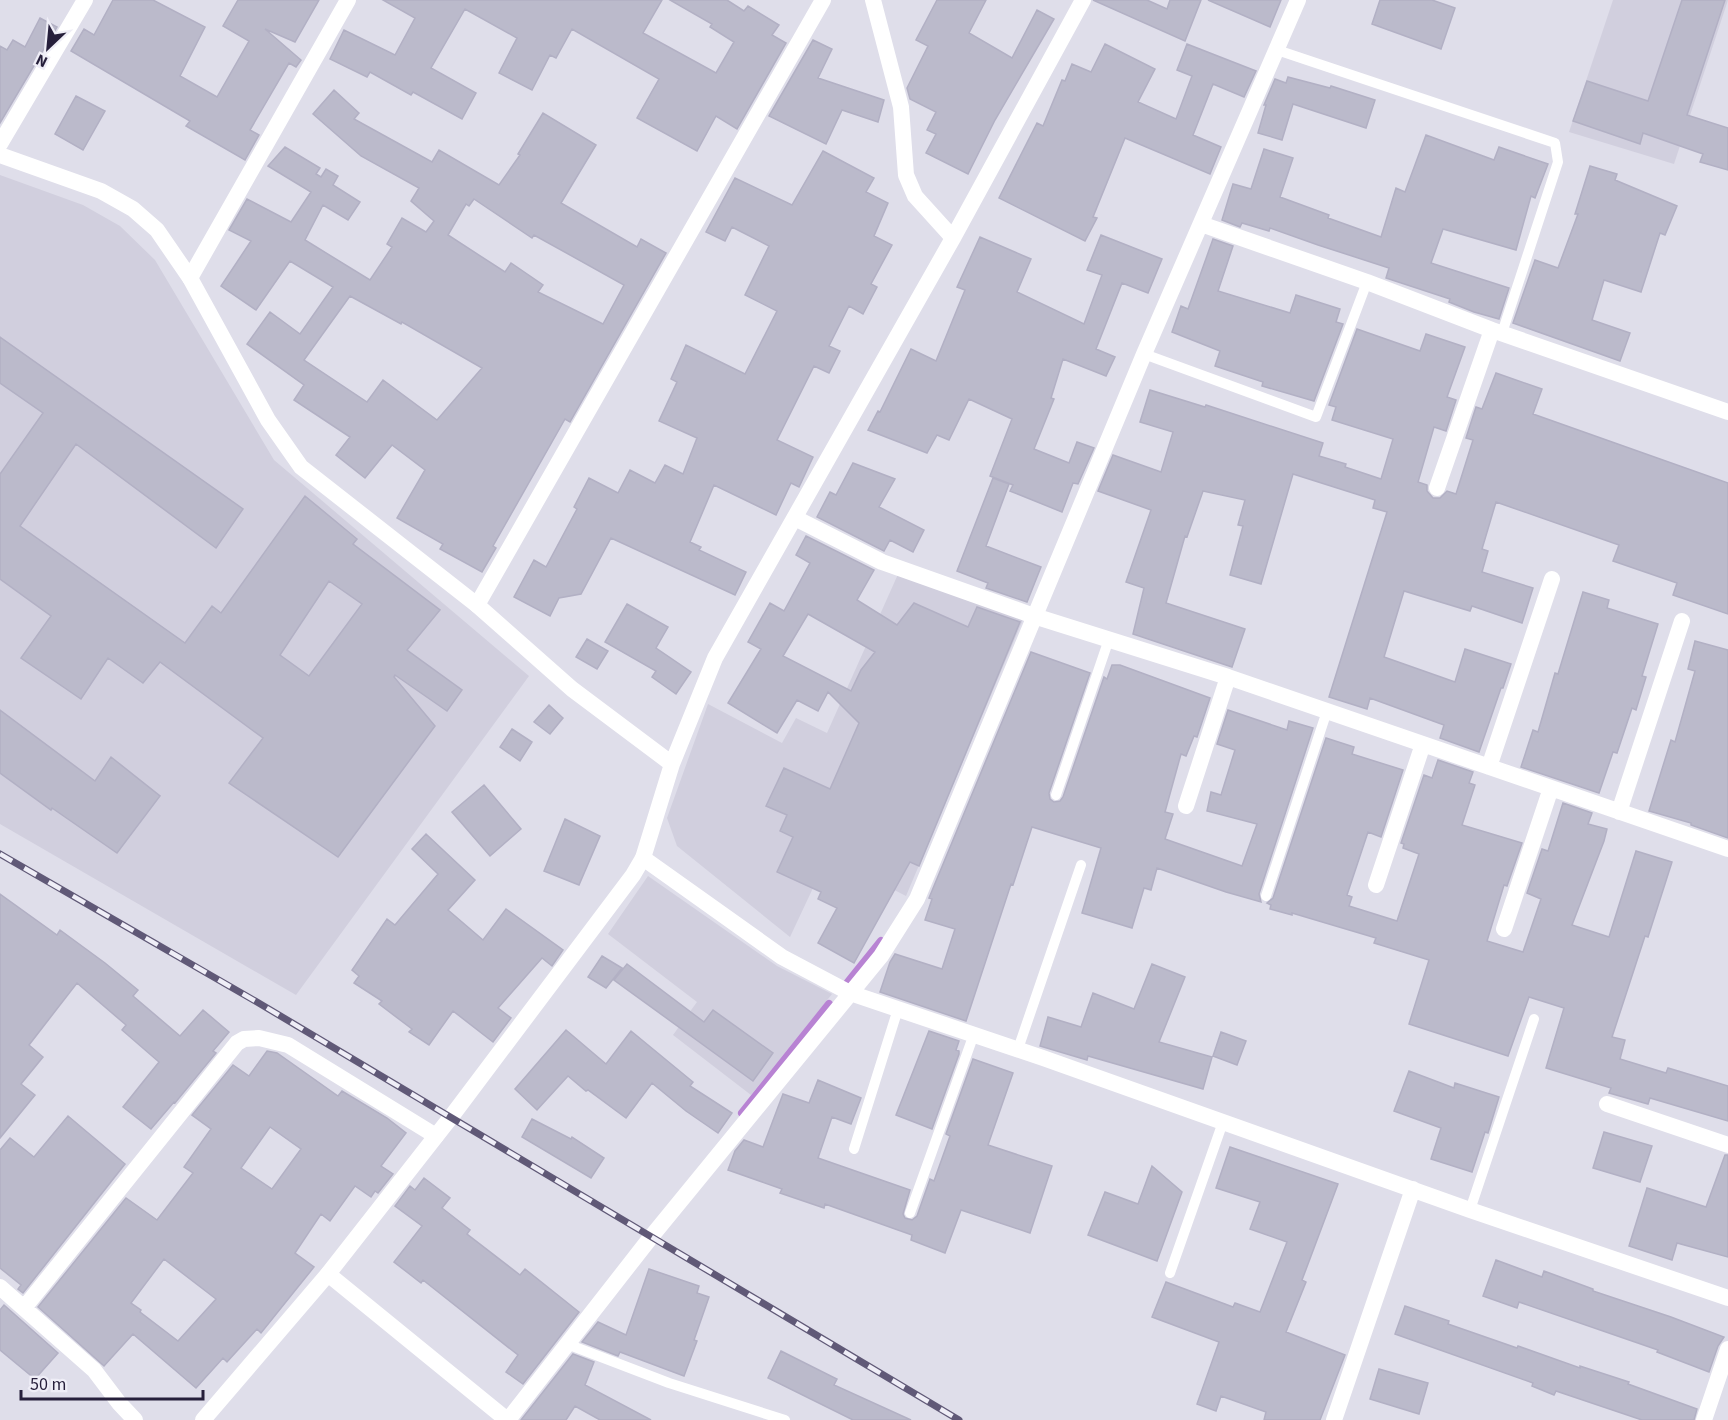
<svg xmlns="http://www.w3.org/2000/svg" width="1728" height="1420" viewBox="0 0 1728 1420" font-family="'Source Sans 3',sans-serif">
<rect width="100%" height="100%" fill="#dfdeea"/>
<path fill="#d1cfde" d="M 1613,0 L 1728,0 L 1674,164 L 1569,132 Z
M 0,175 L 83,205 L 120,226 L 155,260 L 274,460 L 529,676 L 296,995 L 0,824 Z
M 899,572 L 1024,617 L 906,896 L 828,856 L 790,937 L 677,846 L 667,818 L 708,704 L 782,743 L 796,718 L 827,733 Z
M 648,876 L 777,966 L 832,994 L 751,1095 L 673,1035 L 697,1002 L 608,934 Z"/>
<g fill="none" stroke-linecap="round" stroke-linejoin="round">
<path stroke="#b883d3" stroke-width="8" d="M 848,982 L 881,941
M 742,1113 L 829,1004"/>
</g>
<path fill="#bbbacb" stroke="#b2b0c4" stroke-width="1.5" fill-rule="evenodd" d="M 113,0 L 153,0 L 205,27 L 180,76 L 217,97 L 249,41 L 223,26 L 238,0 L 319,0 L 295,42 L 265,29 L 301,60 L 296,67 L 289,63 L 250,130 L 259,135 L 245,160 L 186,126 L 190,121 L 71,51 L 84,29 L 94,35 Z
M 383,0 L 662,0 L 643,33 L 716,73 L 734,42 L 710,27 L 712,24 L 670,0 L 727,0 L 744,11 L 748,6 L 779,25 L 772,35 L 786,43 L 737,129 L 716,116 L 697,151 L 637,118 L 659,79 L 572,29 L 556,58 L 550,55 L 532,90 L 499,73 L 517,38 L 465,9 L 431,68 L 476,93 L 462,119 L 413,92 L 411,95 L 370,72 L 367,77 L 330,59 L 344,30 L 395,55 L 415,18 Z
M 937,0 L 986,0 L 969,33 L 1012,58 L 1037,10 L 1054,19 L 995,120 L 968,174 L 926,153 L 936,134 L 927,130 L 936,112 L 910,99 L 907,88 L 928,46 L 916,40 Z
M 1093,0 L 1147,0 L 1167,9 L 1170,0 L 1201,0 L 1185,41 Z
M 1208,0 L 1281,0 L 1270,27 Z
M 1380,0 L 1432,0 L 1455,8 L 1441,49 L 1372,24 Z
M 1682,0 L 1725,0 L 1687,115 L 1728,128 L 1728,170 L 1700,162 L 1703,154 L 1643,133 L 1640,144 L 1573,121 L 1587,81 L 1648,101 Z
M 40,18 L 57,27 L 0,123 L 0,46 L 7,50 L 13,40 L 25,47 Z
M 813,40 L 832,49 L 818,78 L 884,100 L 878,122 L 842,110 L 826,144 L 769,116 Z
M 1105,44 L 1155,69 L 1138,102 L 1176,119 L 1192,76 L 1177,70 L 1187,44 L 1256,71 L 1244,97 L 1213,84 L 1193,135 L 1221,147 L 1210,174 L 1125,138 L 1093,217 L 1097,218 L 1085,241 L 999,198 L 1037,123 L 1043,126 L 1062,80 L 1065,81 L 1072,64 L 1091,72 Z
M 1288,77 L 1330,88 L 1331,86 L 1375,100 L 1366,128 L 1293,104 L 1282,140 L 1258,133 L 1266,105 L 1264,105 L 1275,79 L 1286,83 Z
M 334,90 L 359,113 L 354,119 L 432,162 L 439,150 L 499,185 L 520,155 L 518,154 L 543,113 L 596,145 L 561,203 L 637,247 L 641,239 L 666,253 L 570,422 L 565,419 L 493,546 L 496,548 L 482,572 L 440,549 L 443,544 L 397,518 L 425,470 L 392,445 L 365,478 L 336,455 L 350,437 L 294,400 L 304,385 L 247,344 L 270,312 L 300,334 L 333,287 L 290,261 L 256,310 L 221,286 L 251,241 L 229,230 L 247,199 L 291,222 L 311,192 L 268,166 L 285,147 L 320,168 L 316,174 L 321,177 L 326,169 L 338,176 L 333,185 L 360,202 L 348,220 L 323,205 L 305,240 L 370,280 L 392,247 L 387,244 L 402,218 L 426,232 L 434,221 L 411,201 L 419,188 L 361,156 L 313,114 ZM 474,199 L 532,238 L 534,235 L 624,285 L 603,324 L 538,292 L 543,285 L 511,263 L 505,272 L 448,235 L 466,204 L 469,206 ZM 350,296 L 401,324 L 402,322 L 482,368 L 437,420 L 383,380 L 367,402 L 304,360 Z
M 76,96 L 105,111 L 83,150 L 55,134 Z
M 1426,135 L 1494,160 L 1499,147 L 1548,164 L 1535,198 L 1531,196 L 1516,250 L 1443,229 L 1431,263 L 1509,288 L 1499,319 L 1474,312 L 1449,302 L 1450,299 L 1386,278 L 1389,268 L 1318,245 L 1270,228 L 1269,231 L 1242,223 L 1240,227 L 1222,220 L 1233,184 L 1251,189 L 1264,149 L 1293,158 L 1280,197 L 1329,215 L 1328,218 L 1381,237 L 1396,188 L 1405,192 Z
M 823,151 L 874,178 L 866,192 L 888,203 L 874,236 L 892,245 L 871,284 L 877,287 L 863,314 L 849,306 L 829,346 L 840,351 L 829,373 L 814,366 L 777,440 L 813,457 L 799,487 L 791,483 L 776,515 L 714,485 L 690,542 L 701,547 L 699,550 L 746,572 L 735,595 L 611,538 L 581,594 L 559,598 L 550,616 L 514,597 L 534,560 L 546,567 L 577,509 L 574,507 L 589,478 L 618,493 L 630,470 L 655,483 L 665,465 L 683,474 L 697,438 L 659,421 L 677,382 L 671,379 L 686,345 L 745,374 L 777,311 L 745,295 L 769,246 L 732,227 L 725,241 L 706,232 L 735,178 L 792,205 Z
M 1590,166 L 1617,174 L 1615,180 L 1677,206 L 1665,235 L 1660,233 L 1641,292 L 1604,280 L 1592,320 L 1630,333 L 1620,361 L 1513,323 L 1535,260 L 1558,268 L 1578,214 L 1575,214 Z
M 1101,235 L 1162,259 L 1148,293 L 1122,283 L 1096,349 L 1115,357 L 1106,376 L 1063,359 L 1051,398 L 1054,399 L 1034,449 L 1069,463 L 1077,442 L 1094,448 L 1078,484 L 1073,483 L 1062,512 L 1010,491 L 1013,485 L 990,476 L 1012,419 L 969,399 L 949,440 L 937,435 L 927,453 L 868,430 L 878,411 L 880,412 L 911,349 L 936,361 L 965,290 L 957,287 L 980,237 L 1031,259 L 1017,292 L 1084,324 L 1102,275 L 1087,270 Z
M 1213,239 L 1233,246 L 1218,291 L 1290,313 L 1296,295 L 1340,309 L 1336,322 L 1343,324 L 1314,401 L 1262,386 L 1263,382 L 1215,366 L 1220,351 L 1172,332 L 1181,306 L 1188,309 Z
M 1357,329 L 1420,351 L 1426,334 L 1465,347 L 1447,397 L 1456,400 L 1446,431 L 1434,427 L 1418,482 L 1427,485 L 1427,491 L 1433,498 L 1440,498 L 1447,491 L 1456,494 L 1473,440 L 1466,438 L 1476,407 L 1482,409 L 1496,373 L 1542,389 L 1533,414 L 1728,483 L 1728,614 L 1673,595 L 1677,583 L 1613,561 L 1619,545 L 1496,502 L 1482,549 L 1488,551 L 1482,572 L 1533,588 L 1522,623 L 1472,606 L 1470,611 L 1404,591 L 1384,657 L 1455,682 L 1465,649 L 1511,664 L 1503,688 L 1501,688 L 1479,752 L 1440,738 L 1444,725 L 1370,698 L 1367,709 L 1329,697 L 1387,512 L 1373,508 L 1375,500 L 1293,474 L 1261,584 L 1230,575 L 1243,526 L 1238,525 L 1245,500 L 1203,491 L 1187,537 L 1185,536 L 1166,603 L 1245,629 L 1232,667 L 1133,634 L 1144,588 L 1126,582 L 1151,510 L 1098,491 L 1113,455 L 1161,472 L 1173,432 L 1140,422 L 1150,390 L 1205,407 L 1206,405 L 1323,443 L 1319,456 L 1346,464 L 1345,467 L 1381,479 L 1393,439 L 1332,420 L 1336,407 L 1329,405 Z
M 0,337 L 243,509 L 216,548 L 76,444 L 20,526 L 185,643 L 212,606 L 221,613 L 305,496 L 357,539 L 353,544 L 440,610 L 407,650 L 462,690 L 447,711 L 395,675 L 394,677 L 435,726 L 338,857 L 229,783 L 263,738 L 160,662 L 143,683 L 108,658 L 81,699 L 21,658 L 51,616 L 0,579 L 0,474 L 43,413 L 0,383 ZM 329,581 L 362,604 L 309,676 L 280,655 Z
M 853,463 L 895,479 L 879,507 L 924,530 L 913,552 L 890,540 L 884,551 L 817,517 L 830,492 L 836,495 Z
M 993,478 L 1009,484 L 986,546 L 1041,567 L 1027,602 L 986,588 L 988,583 L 957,571 Z
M 806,536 L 874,570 L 857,600 L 897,625 L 914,603 L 968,627 L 977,607 L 1020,622 L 919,866 L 910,862 L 854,963 L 818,943 L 837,908 L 818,899 L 821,892 L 777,872 L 793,837 L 780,831 L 787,815 L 766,806 L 784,768 L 830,789 L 859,723 L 828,692 L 818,711 L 797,700 L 777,733 L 728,703 L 761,649 L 748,642 L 770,603 L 784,611 L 810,563 L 796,555 ZM 808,614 L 875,652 L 861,670 L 851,691 L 783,656 Z
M 1583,592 L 1609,600 L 1607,608 L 1658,624 L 1642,676 L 1646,677 L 1636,710 L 1632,708 L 1617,753 L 1613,752 L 1599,793 L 1521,767 L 1533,730 L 1538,732 L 1555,673 L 1558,674 Z
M 627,604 L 668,627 L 656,648 L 691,672 L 676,694 L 652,677 L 656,671 L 605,642 Z
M 587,639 L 608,651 L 597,669 L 576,657 Z
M 1695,641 L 1728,650 L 1728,838 L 1691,825 L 1691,823 L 1649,811 L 1671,740 L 1675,742 L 1695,671 L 1688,669 Z
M 1031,652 L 1090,673 L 1049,793 L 1050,799 L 1054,802 L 1060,801 L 1063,797 L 1104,677 L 1107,679 L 1112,665 L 1120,665 L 1210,698 L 1197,737 L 1194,736 L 1186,756 L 1181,754 L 1165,812 L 1173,814 L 1165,839 L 1242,866 L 1257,824 L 1207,811 L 1211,792 L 1221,795 L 1235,750 L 1217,744 L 1228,710 L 1287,730 L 1289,721 L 1313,728 L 1259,894 L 1261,902 L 1226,892 L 1157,868 L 1151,890 L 1144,888 L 1132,928 L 1082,913 L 1101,848 L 1032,827 L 1013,885 L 1011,884 L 966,1021 L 880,992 L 890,962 L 895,954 L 942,969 L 955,929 L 925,920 L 932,899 L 929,898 Z
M 549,705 L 563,718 L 550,734 L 534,722 Z
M 0,710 L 95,781 L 111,757 L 160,796 L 117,853 L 52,808 L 51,810 L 0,773 Z
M 512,729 L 532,742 L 520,761 L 500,747 Z
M 1326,738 L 1354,747 L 1352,754 L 1403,770 L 1381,837 L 1368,832 L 1347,895 L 1352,897 L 1349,906 L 1397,921 L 1419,854 L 1403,848 L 1404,844 L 1401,843 L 1424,775 L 1432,778 L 1438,760 L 1473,772 L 1469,783 L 1475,785 L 1462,825 L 1522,843 L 1507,886 L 1504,885 L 1487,941 L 1523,952 L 1541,899 L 1527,893 L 1542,849 L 1548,851 L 1563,803 L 1592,813 L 1588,824 L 1607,829 L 1604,841 L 1572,925 L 1609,937 L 1636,851 L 1672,862 L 1648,937 L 1645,936 L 1612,1037 L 1625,1040 L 1620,1059 L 1666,1073 L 1668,1068 L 1728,1086 L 1728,1121 L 1650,1098 L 1648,1104 L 1609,1093 L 1611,1088 L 1546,1068 L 1564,1008 L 1529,997 L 1508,1056 L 1409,1024 L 1429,960 L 1374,943 L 1376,938 L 1292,913 L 1292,915 L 1270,909 L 1271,905 L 1267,903 L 1273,898 Z
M 484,785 L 521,829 L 490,856 L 452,812 Z
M 565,819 L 600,836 L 579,885 L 544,871 Z
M 426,834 L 475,880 L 448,910 L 483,940 L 506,909 L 563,950 L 552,966 L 542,958 L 498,1008 L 511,1018 L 493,1042 L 453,1011 L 429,1045 L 409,1032 L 412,1029 L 379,1004 L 382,1001 L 354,983 L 359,976 L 352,970 L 387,919 L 395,925 L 438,874 L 412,849 Z
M 0,894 L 57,935 L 60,930 L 105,963 L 138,990 L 133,996 L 180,1036 L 203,1010 L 229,1032 L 213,1051 L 216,1053 L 175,1103 L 174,1102 L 151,1129 L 123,1107 L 159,1062 L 122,1030 L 126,1025 L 77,983 L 29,1045 L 43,1057 L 21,1084 L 35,1095 L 0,1138 Z
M 602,956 L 622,968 L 606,988 L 588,977 Z
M 627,964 L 704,1022 L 713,1010 L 773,1053 L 753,1081 L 614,980 Z
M 1152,964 L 1185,977 L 1159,1042 L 1212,1057 L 1203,1089 L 1088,1056 L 1087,1060 L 1040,1046 L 1048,1017 L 1081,1027 L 1093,993 L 1134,1009 Z
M 566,1030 L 606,1064 L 631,1031 L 693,1082 L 690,1086 L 732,1113 L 718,1133 L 686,1111 L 652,1083 L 626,1118 L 588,1090 L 586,1091 L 568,1076 L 537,1110 L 515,1089 Z
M 929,1031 L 959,1041 L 956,1050 L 959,1051 L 959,1054 L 932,1129 L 896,1115 Z
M 1221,1032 L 1246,1041 L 1237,1065 L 1213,1056 Z
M 267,1051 L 277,1053 L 338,1096 L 342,1091 L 387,1118 L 406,1133 L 381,1166 L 393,1174 L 378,1193 L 375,1191 L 371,1197 L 355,1186 L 330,1221 L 321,1214 L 295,1253 L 314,1267 L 261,1333 L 257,1329 L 227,1362 L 223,1358 L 196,1388 L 133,1334 L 104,1366 L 38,1307 L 126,1198 L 157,1220 L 193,1173 L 184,1167 L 211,1129 L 192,1115 L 233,1065 L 249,1076 ZM 270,1127 L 301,1149 L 272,1189 L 241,1168 ZM 164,1259 L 216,1299 L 178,1341 L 140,1312 L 141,1310 L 131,1303 Z
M 973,1059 L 1013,1073 L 988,1145 L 1052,1166 L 1030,1233 L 961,1210 L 945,1253 L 911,1240 L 912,1235 L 825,1204 L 824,1208 L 780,1193 L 782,1189 L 728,1170 L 735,1151 L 744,1140 L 763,1147 L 783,1094 L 809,1103 L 818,1080 L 861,1098 L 851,1124 L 832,1117 L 818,1158 L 910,1190 L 903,1214 L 905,1218 L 912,1220 L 917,1216 L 930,1179 L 934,1181 L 950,1136 L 946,1134 Z
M 1409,1071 L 1454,1088 L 1455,1083 L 1499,1097 L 1488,1133 L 1485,1132 L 1472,1172 L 1431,1159 L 1441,1128 L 1394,1111 Z
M 68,1116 L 125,1164 L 23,1293 L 18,1289 L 21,1285 L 0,1268 L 0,1150 L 10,1138 L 34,1157 Z
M 532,1119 L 571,1139 L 572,1137 L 604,1158 L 591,1178 L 522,1137 Z
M 1604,1132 L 1652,1146 L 1640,1182 L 1593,1168 Z
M 1230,1147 L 1338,1184 L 1302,1280 L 1306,1282 L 1286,1332 L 1345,1355 L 1320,1420 L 1264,1420 L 1266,1412 L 1221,1396 L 1216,1411 L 1197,1404 L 1219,1342 L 1152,1317 L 1166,1282 L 1233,1307 L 1235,1303 L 1260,1312 L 1287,1242 L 1250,1229 L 1260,1202 L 1216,1188 Z
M 1725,1155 L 1728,1155 L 1728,1257 L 1677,1243 L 1672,1260 L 1629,1246 L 1647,1188 L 1706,1207 Z
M 1152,1166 L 1182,1192 L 1157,1261 L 1088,1235 L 1105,1192 L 1138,1204 Z
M 424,1178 L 450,1198 L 442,1208 L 470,1230 L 467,1234 L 520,1275 L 525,1269 L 579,1312 L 523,1384 L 506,1372 L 518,1355 L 423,1280 L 421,1283 L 394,1262 L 422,1226 L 395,1206 L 410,1186 L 415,1190 Z
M 1496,1260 L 1542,1277 L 1544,1271 L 1593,1289 L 1593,1291 L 1671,1317 L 1724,1337 L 1718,1346 L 1709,1372 L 1657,1352 L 1658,1350 L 1519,1302 L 1517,1308 L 1483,1296 Z
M 649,1269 L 699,1286 L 697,1293 L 709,1297 L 694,1340 L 697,1341 L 684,1376 L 620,1352 L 618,1356 L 582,1342 L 598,1322 L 626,1335 Z
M 4,1305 L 58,1353 L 35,1379 L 0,1350 L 0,1310 Z
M 1405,1306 L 1449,1321 L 1448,1324 L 1517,1348 L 1518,1346 L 1580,1368 L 1580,1366 L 1629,1382 L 1628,1384 L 1697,1409 L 1694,1420 L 1642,1420 L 1556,1391 L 1554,1395 L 1532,1386 L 1533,1383 L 1395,1334 Z
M 781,1351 L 837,1379 L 834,1385 L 911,1420 L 853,1420 L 768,1378 Z
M 573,1354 L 594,1362 L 585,1385 L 651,1420 L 600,1420 L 575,1406 L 566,1420 L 521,1420 Z
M 1379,1369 L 1428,1383 L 1419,1414 L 1370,1399 Z"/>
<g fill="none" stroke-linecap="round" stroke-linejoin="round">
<path stroke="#fff" stroke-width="10" d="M 1277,50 L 1555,143 L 1558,162 L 1502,333
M 1144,354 L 1316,417 L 1367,282
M 1056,795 L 1109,639
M 1266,896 L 1327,711
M 1018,1049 L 1081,865
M 854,1149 L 898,1009
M 1470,1210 L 1534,1019
M 910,1213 L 974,1034
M 1170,1273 L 1223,1122
M 567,1344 L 669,1383 L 785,1420"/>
<path stroke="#fff" stroke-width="16" d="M 0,144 L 85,0
M 1201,224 L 1367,282 L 1492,330 L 1728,412
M 190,278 L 348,0
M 1437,488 L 1492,330
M 795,518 L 882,562 L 1034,616 L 1228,677 L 1728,849
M 477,605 L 823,0
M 1489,767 L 1552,579
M 1186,806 L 1228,677
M 1619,812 L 1682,621
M 643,858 L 782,957 L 850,993 L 1043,1058 L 1470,1210 L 1728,1298
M 1376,885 L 1423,744
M 1504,929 L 1551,788
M 1607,1104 L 1728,1145
M 328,1274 L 507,1420
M 0,1287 L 94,1370 L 119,1403 L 135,1420
M 24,1308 L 237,1043 L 244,1039 L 259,1038 L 288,1045 L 436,1136
M 508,1420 L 651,1237 L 881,956 L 917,899 L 1144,354 L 1298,0
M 1334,1420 L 1413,1189
M 1704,1420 L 1728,1349"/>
<path stroke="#fff" stroke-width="16" d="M 873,0 L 901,107 L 906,175 L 915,196 L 953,238
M 0,155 L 101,191 L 133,209 L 157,230 L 190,278 L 268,420 L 301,467 L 477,605 L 572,689 L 672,764
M 203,1420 L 328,1274 L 451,1117 L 633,875 L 643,858 L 672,764 L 715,658 L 953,238 L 1083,0"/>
<g stroke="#605977" stroke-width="7">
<path id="rail" d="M 0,854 L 257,1002 L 959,1420"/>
</g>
<use href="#rail" stroke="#efeef7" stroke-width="4.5" stroke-dasharray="14" stroke-linecap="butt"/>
</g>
<g transform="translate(48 48) rotate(206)" stroke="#efeef7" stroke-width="4.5" paint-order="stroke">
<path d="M0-4.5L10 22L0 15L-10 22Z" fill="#261f3b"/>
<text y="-9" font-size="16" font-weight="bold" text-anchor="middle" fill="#261f3b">N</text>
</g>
<path d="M21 1390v9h182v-9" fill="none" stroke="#261f3b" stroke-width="3"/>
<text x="30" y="1390" font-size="18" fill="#261f3b" stroke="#efeef7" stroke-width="4.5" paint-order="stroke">50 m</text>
</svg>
